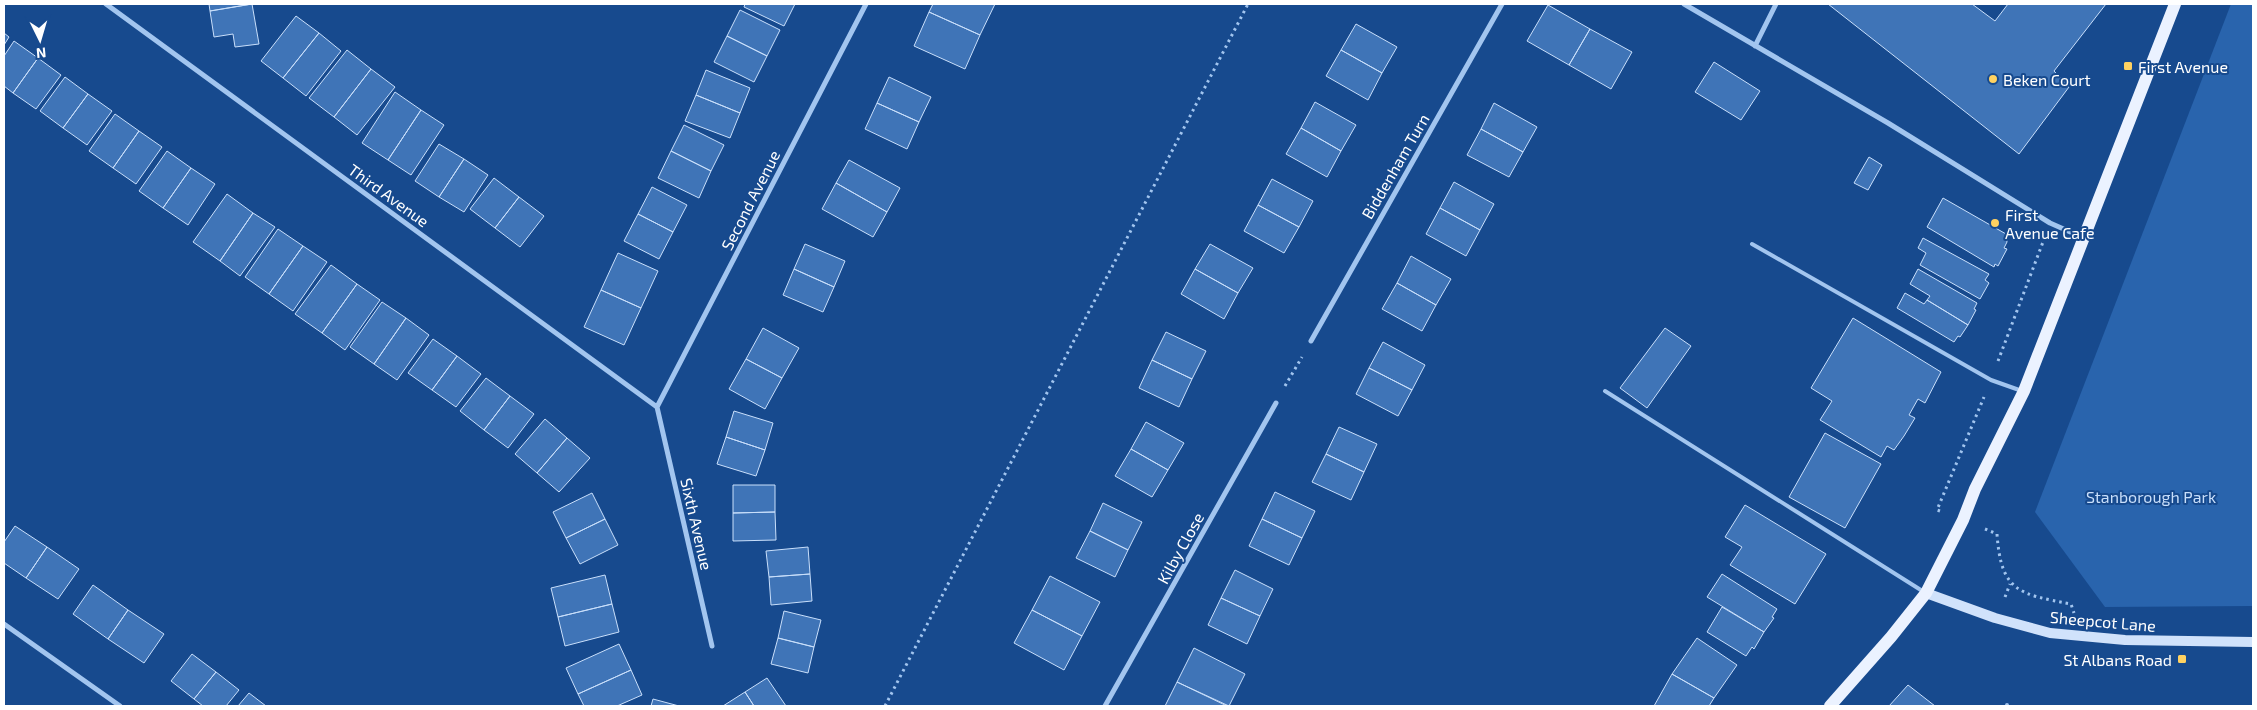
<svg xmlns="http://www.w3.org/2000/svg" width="2257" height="710" viewBox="0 0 2257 710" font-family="'Exo 2',sans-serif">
<rect width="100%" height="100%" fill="#174a8e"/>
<path fill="#2964ad" d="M 2231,4 L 2253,4 L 2253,606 L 2105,607 L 2035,512 Z"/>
<path fill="#3f74b7" stroke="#c9dffb" d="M 209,4 L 252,4 L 210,11 Z
M 252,4 L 259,44 L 235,47 L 233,34 L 214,37 L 210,11 Z
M 745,4 L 795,4 L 784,26 L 744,7 Z
M 933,4 L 995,4 L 980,35 L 929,12 Z
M 1828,4 L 1972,4 L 1995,21 L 2008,4 L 2106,4 L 2054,71 L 2069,87 L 2019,154 Z
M 1548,5 L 1590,29 L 1569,65 L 1527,41 Z
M 740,10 L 780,30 L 767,56 L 727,36 Z
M 929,12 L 980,35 L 965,69 L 914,46 Z
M 296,16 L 319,33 L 283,78 L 261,61 Z
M 1356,24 L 1397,47 L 1382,73 L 1341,50 Z
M 1590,29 L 1632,52 L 1611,89 L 1569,65 Z
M 4,33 L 9,37 L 4,45 Z
M 319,33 L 341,51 L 306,96 L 283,78 Z
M 727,36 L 767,56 L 754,82 L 714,62 Z
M 14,41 L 38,58 L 13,93 L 4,86 L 4,56 Z
M 347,50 L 371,69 L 334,117 L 309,98 Z
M 1341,50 L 1382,73 L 1368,100 L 1326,76 Z
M 38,58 L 61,75 L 36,109 L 13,93 Z
M 1714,62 L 1760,91 L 1741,120 L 1695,92 Z
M 371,69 L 395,87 L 357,135 L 334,117 Z
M 706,70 L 750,88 L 740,113 L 696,95 Z
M 65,77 L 88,94 L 63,128 L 40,111 Z
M 889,77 L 931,97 L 919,122 L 877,103 Z
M 395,92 L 421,110 L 388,160 L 362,143 Z
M 88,94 L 112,111 L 87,145 L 63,128 Z
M 696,95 L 740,113 L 730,138 L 685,121 Z
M 1315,102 L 1356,125 L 1341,151 L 1301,128 Z
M 877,103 L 919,122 L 907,149 L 865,129 Z
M 1494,103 L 1537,127 L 1523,152 L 1481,129 Z
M 421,110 L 444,125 L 411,175 L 388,160 Z
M 115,114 L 139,131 L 113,168 L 89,151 Z
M 684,125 L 724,145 L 711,171 L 671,151 Z
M 1301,128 L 1341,151 L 1327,177 L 1286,154 Z
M 1481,129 L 1523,152 L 1509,177 L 1467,155 Z
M 139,131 L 162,147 L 136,184 L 113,168 Z
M 439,144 L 464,159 L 439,197 L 415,181 Z
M 167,151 L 191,168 L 163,208 L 139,191 Z
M 671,151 L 711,171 L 699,198 L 658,178 Z
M 1869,157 L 1882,165 L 1868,190 L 1854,183 Z
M 464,159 L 488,175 L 464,212 L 439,197 Z
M 849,160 L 900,188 L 887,212 L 836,183 Z
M 191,168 L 215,184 L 188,225 L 163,208 Z
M 494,178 L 519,197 L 495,228 L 470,209 Z
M 1272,179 L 1313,201 L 1299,227 L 1258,205 Z
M 1454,182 L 1494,204 L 1480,230 L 1440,208 Z
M 836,183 L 887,212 L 873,237 L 822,209 Z
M 652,187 L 687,205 L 673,232 L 638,214 Z
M 227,194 L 253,213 L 220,261 L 193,242 Z
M 519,197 L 544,216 L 520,247 L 495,228 Z
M 1943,198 L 2006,234 L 2007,242 L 2004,248 L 2007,249 L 1998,266 L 1995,264 L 1994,267 L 1927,227 Z
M 1258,205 L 1299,227 L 1284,253 L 1244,231 Z
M 1440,208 L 1480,230 L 1466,256 L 1426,234 Z
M 253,213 L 275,227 L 240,276 L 220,261 Z
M 638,214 L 673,232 L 659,259 L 624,241 Z
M 278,229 L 303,246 L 269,294 L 245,277 Z
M 1923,238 L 1989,274 L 1985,280 L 1989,283 L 1980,299 L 1920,265 L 1926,253 L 1918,248 Z
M 805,244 L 845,261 L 834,287 L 794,269 Z
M 1210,244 L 1253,268 L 1238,293 L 1195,269 Z
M 303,246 L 327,262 L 293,311 L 269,294 Z
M 618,253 L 658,271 L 641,308 L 601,290 Z
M 1411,256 L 1451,279 L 1436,305 L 1397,283 Z
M 331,265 L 357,284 L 322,333 L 295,314 Z
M 794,269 L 834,287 L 823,312 L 783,295 Z
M 1195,269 L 1238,293 L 1224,319 L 1181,294 Z
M 1918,269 L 1977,303 L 1974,309 L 1976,310 L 1968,325 L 1927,300 L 1930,296 L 1910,284 Z
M 1397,283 L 1436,305 L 1422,331 L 1382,309 Z
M 357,284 L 380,300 L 345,350 L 322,333 Z
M 601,290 L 641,308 L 624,345 L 584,327 Z
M 1905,293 L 1924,304 L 1927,300 L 1968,325 L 1960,337 L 1958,336 L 1954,342 L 1897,308 Z
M 382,302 L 406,318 L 374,364 L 350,347 Z
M 406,318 L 429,335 L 397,380 L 374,364 Z
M 1853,318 L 1941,372 L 1925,403 L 1918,399 L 1909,415 L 1915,418 L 1904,436 L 1894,450 L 1887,446 L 1881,457 L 1820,420 L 1832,401 L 1811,388 Z
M 763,328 L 799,348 L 782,378 L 746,359 Z
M 1665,328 L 1691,346 L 1647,408 L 1620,388 Z
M 1166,332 L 1206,351 L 1192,379 L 1152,360 Z
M 433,339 L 457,356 L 432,390 L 408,373 Z
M 1383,342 L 1425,365 L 1412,390 L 1369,368 Z
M 457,356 L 481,374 L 456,407 L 432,390 Z
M 746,359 L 782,378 L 765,409 L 729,389 Z
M 1152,360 L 1192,379 L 1179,407 L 1139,388 Z
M 1369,368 L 1412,390 L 1398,416 L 1356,394 Z
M 486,378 L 510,396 L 484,430 L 460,411 Z
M 510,396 L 534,414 L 508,448 L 484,430 Z
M 734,411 L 773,423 L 765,450 L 726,437 Z
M 545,419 L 567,438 L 537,473 L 515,454 Z
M 1146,422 L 1184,443 L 1168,470 L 1131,449 Z
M 1339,427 L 1377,444 L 1364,472 L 1326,454 Z
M 1825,433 L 1881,464 L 1845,528 L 1789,497 Z
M 726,437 L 765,450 L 756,476 L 717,464 Z
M 567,438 L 590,458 L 559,492 L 537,473 Z
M 1131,449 L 1168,470 L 1152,497 L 1115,476 Z
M 1326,454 L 1364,472 L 1351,500 L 1312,482 Z
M 733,485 L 775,485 L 775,512 L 733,513 Z
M 1275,492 L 1315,511 L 1302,538 L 1262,519 Z
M 592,493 L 605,519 L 566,538 L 553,512 Z
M 1103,503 L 1142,522 L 1128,550 L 1090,531 Z
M 1745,505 L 1826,554 L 1795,604 L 1730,565 L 1742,547 L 1725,537 Z
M 775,512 L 776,540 L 733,541 L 733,513 Z
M 605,519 L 618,545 L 580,564 L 566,538 Z
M 1262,519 L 1302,538 L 1289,565 L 1249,546 Z
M 15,526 L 47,547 L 26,578 L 4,563 L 4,542 Z
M 1090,531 L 1128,550 L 1115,577 L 1076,558 Z
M 47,547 L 79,569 L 58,599 L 26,578 Z
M 808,547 L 810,574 L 769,577 L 766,551 Z
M 1235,570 L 1273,589 L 1260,616 L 1221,598 Z
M 810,574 L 812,601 L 771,605 L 769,577 Z
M 1722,574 L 1777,609 L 1772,617 L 1774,618 L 1764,632 L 1707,597 Z
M 605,575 L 612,604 L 558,617 L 551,588 Z
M 1050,576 L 1100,602 L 1082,636 L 1032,610 Z
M 93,585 L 128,610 L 108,639 L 73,614 Z
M 1221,598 L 1260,616 L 1247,644 L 1208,625 Z
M 612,604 L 619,632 L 565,646 L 558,617 Z
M 1722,607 L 1764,632 L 1754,649 L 1752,647 L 1746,656 L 1707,632 Z
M 128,610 L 164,634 L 144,663 L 108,639 Z
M 1032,610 L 1082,636 L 1064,670 L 1014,643 Z
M 784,611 L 821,620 L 814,647 L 778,638 Z
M 778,638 L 814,647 L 808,673 L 771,664 Z
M 1697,638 L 1737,665 L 1714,698 L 1672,674 Z
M 619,644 L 631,670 L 578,694 L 566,668 Z
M 1194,648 L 1245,674 L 1229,706 L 1177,682 Z
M 192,654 L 216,672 L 194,699 L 171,681 Z
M 631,670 L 642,695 L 617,706 L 584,706 L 578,694 Z
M 216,672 L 239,690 L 226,706 L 203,706 L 194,699 Z
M 1672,674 L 1714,698 L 1709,706 L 1654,706 Z
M 767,678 L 786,706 L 754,706 L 745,692 Z
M 1177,682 L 1227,706 L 1165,706 Z
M 1908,685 L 1935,706 L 1889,706 Z
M 745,692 L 754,706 L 723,706 Z
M 249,693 L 266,706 L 238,706 Z
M 653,699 L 679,706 L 651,706 Z"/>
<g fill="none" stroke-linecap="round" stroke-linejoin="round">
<path stroke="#a2c5ef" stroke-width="3" stroke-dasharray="2.5 4" stroke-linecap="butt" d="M 1998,361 L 2043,242
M 1285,386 L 1302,357
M 1940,511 L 1937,510 L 1984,397
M 1985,529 L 1997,534 C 2001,592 2019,594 2071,604 L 2074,613
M 2005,597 L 2010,584
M 885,706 L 1248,4"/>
<path stroke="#a2c5ef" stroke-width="4" d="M 1752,244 L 1991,380 L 2022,391
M 1605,391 L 1924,592
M 2007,706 L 2007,705"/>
<path stroke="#a2c5ef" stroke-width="5" d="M 106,4 L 657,407
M 1684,4 L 1888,123 L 2050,223 L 2084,238
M 1755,46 L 1776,4
M 1311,341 L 1502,4
M 657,407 L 866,4
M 657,407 L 712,646
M 4,624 L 120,706
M 1105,706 L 1276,403"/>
<path stroke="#d0e2fb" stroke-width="10" d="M 1926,593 L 1995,618 L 2050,633 L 2125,640 L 2253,642"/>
<path stroke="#ebf2ff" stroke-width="12" d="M 1830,706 L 1891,637 L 1926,593 L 1963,520 L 1975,489 L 2024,391 L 2175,4"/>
</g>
<g fill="#ffd261" stroke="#174a8e" stroke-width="2">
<rect x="2123" y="61" width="10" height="10" rx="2.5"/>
<circle cx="1993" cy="79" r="5"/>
<circle cx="1995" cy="223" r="5"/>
<rect x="2177" y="654" width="10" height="10" rx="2.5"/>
</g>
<g text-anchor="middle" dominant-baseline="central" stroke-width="4" stroke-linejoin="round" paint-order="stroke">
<g font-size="16" fill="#fff" stroke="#174a8e" text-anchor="start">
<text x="2138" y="66">First Avenue</text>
<text x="2003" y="79">Beken Court</text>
<text x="2005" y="214">First<tspan x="2005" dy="18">Avenue Cafe</tspan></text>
<text x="2172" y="659" text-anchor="end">St Albans Road</text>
</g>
<g font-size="16" fill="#fff" stroke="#174a8e">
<text transform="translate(1395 166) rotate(-60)">Biddenham Turn</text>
<text transform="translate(389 195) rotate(36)">Third Avenue</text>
<text transform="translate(750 200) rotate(-63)">Second Avenue</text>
<text transform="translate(697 524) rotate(77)">Sixth Avenue</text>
<text transform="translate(1180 548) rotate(-61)">Kilby Close</text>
<text transform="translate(2103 621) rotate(5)">Sheepcot Lane</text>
</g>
<g font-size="16" fill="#c9dffb" stroke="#174a8e">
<text x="2151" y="496">Stanborough Park</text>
</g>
</g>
<rect width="2257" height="710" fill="none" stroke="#ffffff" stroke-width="10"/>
<g transform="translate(40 40) rotate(175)" stroke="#174a8e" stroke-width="4" paint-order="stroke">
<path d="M0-4L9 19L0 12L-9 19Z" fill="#ffffff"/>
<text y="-8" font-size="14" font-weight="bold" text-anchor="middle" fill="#ffffff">N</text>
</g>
</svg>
